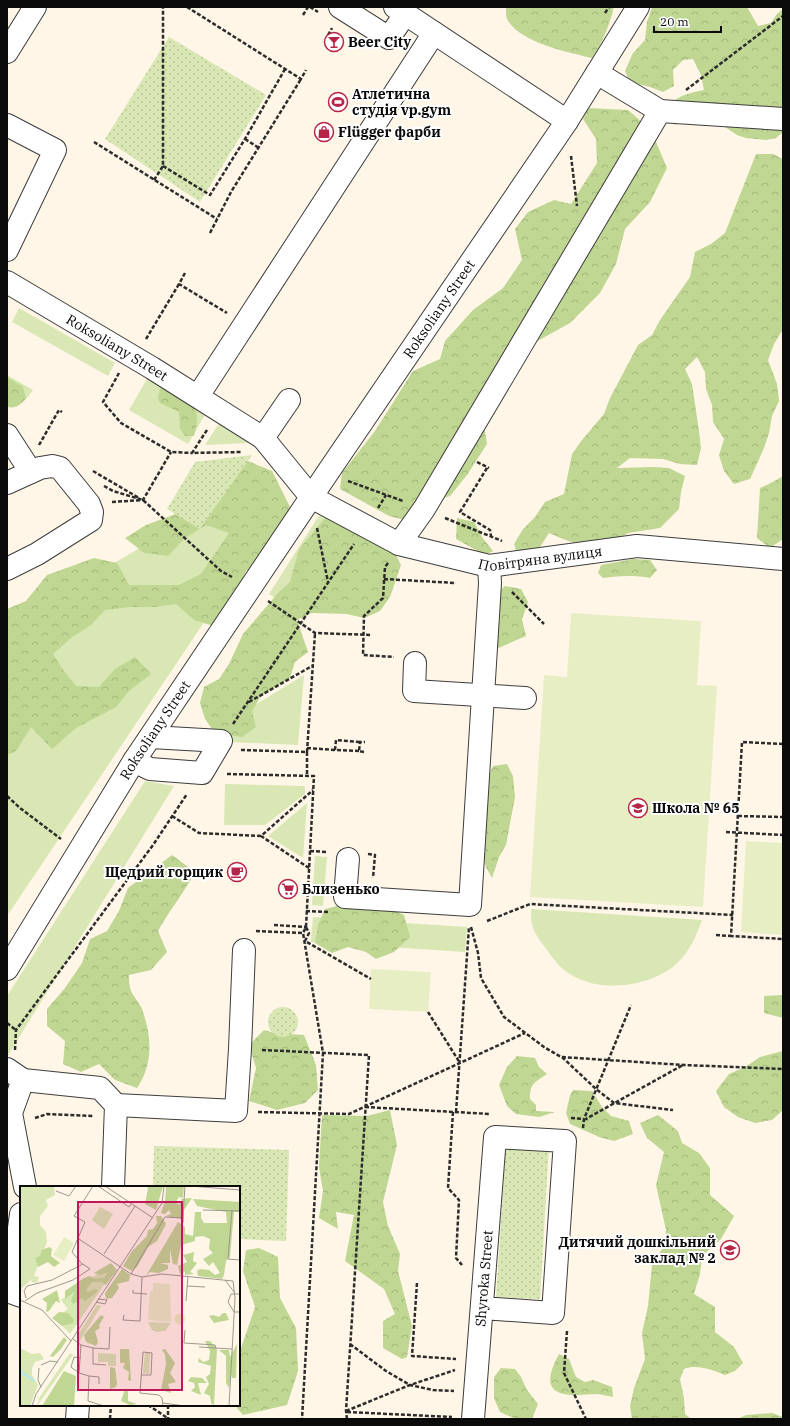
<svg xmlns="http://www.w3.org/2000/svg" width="790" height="1426" viewBox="0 0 790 1426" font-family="'IBM Plex Serif',serif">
<defs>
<pattern id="forest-crowns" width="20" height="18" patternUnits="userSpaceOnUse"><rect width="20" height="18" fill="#bfd792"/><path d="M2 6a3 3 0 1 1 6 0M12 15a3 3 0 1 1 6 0" fill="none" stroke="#a3b77d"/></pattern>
<pattern id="park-dots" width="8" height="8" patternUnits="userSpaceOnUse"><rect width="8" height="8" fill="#d8e7b3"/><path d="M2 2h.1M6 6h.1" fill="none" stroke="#b8c599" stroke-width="1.8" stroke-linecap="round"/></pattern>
</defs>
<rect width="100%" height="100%" fill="#fff6e7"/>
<path fill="#d8e7b3" d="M 19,308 L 115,363 L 108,376 L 12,322 Z
M 7,375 L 33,390 C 27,398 19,411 7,407 Z
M 147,379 L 206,413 L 188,444 L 129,410 Z
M 220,422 L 248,443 L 205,445 Z
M 255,484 L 282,506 L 7,916 L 7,625 L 152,541 Z
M 322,511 L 356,528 L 299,614 L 269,594 Z
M 304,675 L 298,745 L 228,742 L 255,705 Z
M 145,781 L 174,786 L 7,1057 L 7,996 Z
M 225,784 L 305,786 L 305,794 L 265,825 L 224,825 Z
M 307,803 L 303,858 L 268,836 Z
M 315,856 L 327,857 L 323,906 L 312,905 Z
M 531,909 L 702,920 C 696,937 688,955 674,966 C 645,989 592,994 563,969 C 557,964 552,957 547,950 C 542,943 534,934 532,924 C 531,920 531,914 531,909 Z
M 313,917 L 467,927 L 465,952 L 311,942 Z"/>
<path fill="url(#forest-crowns)" d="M 506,7 L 614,7 C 609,26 603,42 592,58 C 568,52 520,43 507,19 C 506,16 506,11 506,7 Z
M 652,7 L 747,7 L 758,26 L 771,23 L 776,15 L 783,9 L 783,132 L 776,138 L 766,140 L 746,138 L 737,135 L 713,119 L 684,114 L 676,125 L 661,118 C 670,98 684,94 704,90 L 701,75 L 693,59 L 683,60 L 673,70 L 674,86 L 663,92 L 650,87 L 630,82 L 625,71 L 633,53 L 645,40 L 647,22 Z
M 588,108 L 628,110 L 651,130 L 667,168 L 650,202 L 625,229 L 616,264 L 600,293 L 570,323 L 534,343 L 483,419 L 487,444 L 467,475 L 450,496 L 428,503 L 408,521 L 389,516 L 340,489 L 342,473 L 375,431 L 413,371 L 440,359 L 445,341 L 473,310 L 503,288 L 522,260 L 515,229 L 528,212 L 554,200 L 571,204 L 597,163 L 596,139 L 583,119 Z
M 756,154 L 773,154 L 783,159 L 783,329 L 774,344 L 768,360 L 777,384 L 779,401 L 772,416 L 769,433 L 764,448 L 750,479 L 734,484 L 724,471 L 719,455 L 724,439 L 713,422 L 712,405 L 706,389 L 705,372 L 697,357 L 685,369 L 692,384 L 699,431 L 701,448 L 697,465 L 680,464 L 663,459 L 630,458 L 617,468 L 652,467 L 669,468 L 685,476 L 681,492 L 679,509 L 660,528 L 628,533 L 613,542 L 580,545 L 563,539 L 549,533 L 540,547 L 536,563 L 519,560 L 514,544 L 523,529 L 535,517 L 545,502 L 564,494 L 572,454 L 582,440 L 604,414 L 610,398 L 638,345 L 652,335 L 660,320 L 690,277 L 695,252 L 711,244 L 725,233 Z
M 7,377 L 23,387 L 26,398 C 21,404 16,409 7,406 Z
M 168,386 C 192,401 203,405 194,436 L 185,436 L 180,429 L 179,412 L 160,403 L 158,398 L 160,389 Z
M 248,461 L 272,471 L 294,515 L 275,559 L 246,571 L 232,608 L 217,627 L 194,620 L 176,604 L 154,607 L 130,607 L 105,610 L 91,625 L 71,638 L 53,654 L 61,667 L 76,686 L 99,687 L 115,669 L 135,657 L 151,674 L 129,691 L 116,707 L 76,728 L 52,749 L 31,727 L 16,751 L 7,755 L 7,609 L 26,601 L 47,575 L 94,558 L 117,563 L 129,585 L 179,585 L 201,574 L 229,533 L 206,525 L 185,538 L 168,556 L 144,553 L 125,538 L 146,525 L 173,515 L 194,502 Z
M 783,476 L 783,539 L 770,548 L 757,538 L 760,488 L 771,483 Z
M 332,510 L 394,551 L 401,565 L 390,597 L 380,611 L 364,618 L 347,614 L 312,613 L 297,620 L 308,652 L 295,662 L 290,678 L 261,696 L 252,711 L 256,727 L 242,737 L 215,733 L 205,719 L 200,703 L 204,687 L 219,679 L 229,664 L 243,634 L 278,593 L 290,582 L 299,549 Z
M 457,518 L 474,522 L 482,537 L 493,551 L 485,555 L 456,539 Z
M 633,559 L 650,560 L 657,570 L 650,578 C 634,575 619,576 603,578 L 598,573 L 601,565 Z
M 505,586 L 521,589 L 528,602 L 522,619 L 526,636 L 496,649 L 496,594 Z
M 507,764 L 513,776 L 515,797 L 506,845 L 499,857 L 492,878 L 486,867 L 478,840 L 481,794 L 493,766 Z
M 172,855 L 195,872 C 184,893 169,911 158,931 L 167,952 L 151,970 L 129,975 C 129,980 129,986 131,991 C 134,998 141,1004 143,1012 C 152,1038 153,1065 137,1088 L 115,1080 L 99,1064 L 81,1072 L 63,1064 L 65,1041 L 47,1026 L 47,1009 L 65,988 L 82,963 L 90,939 L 107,931 L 119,911 L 128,888 Z
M 341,905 L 386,906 L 404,915 L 410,937 L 394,952 L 376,959 L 366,952 L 348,947 L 332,953 L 315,943 L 318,925 L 325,909 Z
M 783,995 L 783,1018 L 764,1013 L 764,996 Z
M 264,1030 L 275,1033 L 304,1035 L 316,1065 L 318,1090 L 305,1103 L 277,1110 L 249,1101 L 256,1068 L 249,1045 Z
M 783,1051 L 783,1110 L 772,1120 L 755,1123 L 738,1117 L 724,1107 L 716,1091 L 729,1074 L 745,1067 L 760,1057 Z
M 517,1056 L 535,1058 L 539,1067 L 547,1074 C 534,1083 530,1083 530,1099 L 536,1105 L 536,1111 L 555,1112 L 539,1117 L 516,1114 L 507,1106 L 499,1085 L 507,1067 Z
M 573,1090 L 592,1091 L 602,1107 L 611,1116 L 629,1121 L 633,1134 L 614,1141 L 599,1137 L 570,1124 L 566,1113 L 570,1095 Z
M 390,1110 L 397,1145 L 383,1202 L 388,1226 L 400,1254 L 398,1271 L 412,1326 L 407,1357 L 402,1359 L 383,1348 L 383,1321 L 395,1314 L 384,1289 L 345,1261 L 354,1215 L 336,1212 L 338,1229 L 319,1218 L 323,1191 L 319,1167 L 322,1115 L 367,1116 Z
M 658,1115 L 678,1131 L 682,1143 L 699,1153 L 710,1168 L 710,1195 L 734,1216 L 721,1239 L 702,1256 L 700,1274 L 694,1294 L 715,1307 L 715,1332 L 734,1347 L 743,1363 L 735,1371 L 725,1375 C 712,1370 697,1364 684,1369 L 680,1379 L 684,1398 L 685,1414 L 691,1419 L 632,1419 L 630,1406 L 634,1388 L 645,1359 L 642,1333 L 648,1306 L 652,1265 L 664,1246 L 666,1230 L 656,1185 L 664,1152 L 647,1138 L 640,1123 Z
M 259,1248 L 278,1257 L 280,1298 L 296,1328 L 298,1371 L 287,1405 L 243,1415 L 237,1408 L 237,1405 L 239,1405 L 239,1354 L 255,1307 L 243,1271 L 246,1250 Z
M 559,1354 L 569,1359 L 576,1377 L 585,1382 L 593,1380 L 612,1387 L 613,1397 C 607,1396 601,1394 595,1394 C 590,1394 584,1395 579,1395 C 545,1396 545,1380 559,1354 Z
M 501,1368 L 515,1369 L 521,1377 L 527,1390 L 538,1404 L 532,1419 L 516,1419 L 500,1412 L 494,1398 L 494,1377 Z
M 772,1413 L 783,1417 L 783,1419 L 737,1419 L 746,1415 Z"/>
<path fill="url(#park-dots)" d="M 169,37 L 266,95 L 200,202 L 105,139 Z
M 252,455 L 200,529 L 167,509 L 195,462 Z
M268 1022a15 15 0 1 1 30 0a15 15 0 1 1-30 0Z
M 506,1144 L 549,1146 L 540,1299 L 496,1297 Z
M 154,1146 L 289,1150 L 286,1241 L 239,1239 L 239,1187 L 153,1187 Z"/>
<path fill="#e8eec4" d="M 571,613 L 701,621 L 697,685 L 717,686 L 703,907 L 530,897 L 544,675 L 567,677 Z
M 746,841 L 783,843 L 783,935 L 741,932 Z
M 371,969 L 431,972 L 428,1012 L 369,1009 Z"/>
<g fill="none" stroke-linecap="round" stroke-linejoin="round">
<g stroke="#3d3d3d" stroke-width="24">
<g id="minor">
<path d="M 340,7 L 389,38 L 405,14"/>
<path d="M 395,7 L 567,121"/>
<path d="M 7,52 L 35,7"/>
<path d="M 597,73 L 660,111"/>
<path d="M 7,125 L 55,150 L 7,250"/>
<path id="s1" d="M 7,282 L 152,368 L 263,438 L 311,497 L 399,544 L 489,566 L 637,546 L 783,559"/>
<path d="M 198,396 L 434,33"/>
<path d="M 7,435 L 31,472"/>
<path d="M 263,438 L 289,400"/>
<path d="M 7,483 L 40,468 L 52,466 L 60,468 L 89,504 L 92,512 L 91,520 L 37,554 L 7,569"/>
<path d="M 399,544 L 424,509 L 660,111 L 783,119"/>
<path d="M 415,663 L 414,691 L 525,698"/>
<path d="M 134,761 L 150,769 L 202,773 L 221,741 L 151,737"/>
<path d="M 348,859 L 345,897 L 470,905 L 490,583 L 489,566"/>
<path id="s2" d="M 7,969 L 134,761 L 328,472 L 567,121 L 638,7"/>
<path d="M 7,1069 L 23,1080 L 11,1113 L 25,1187"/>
<path d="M 23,1080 L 100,1088 L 116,1105 L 113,1187"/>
<path d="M 116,1105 L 236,1111 L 240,1049 L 244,950"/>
<path d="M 21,1214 L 10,1292 L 21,1296"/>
<path d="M 77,1419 L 78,1405"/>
<path id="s3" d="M 473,1419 L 495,1137 L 565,1141 L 553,1313 L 482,1308"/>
</g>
</g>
<path stroke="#2c2c2c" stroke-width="2.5" stroke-dasharray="4 2" stroke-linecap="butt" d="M 187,7 L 301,79 L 306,70
M 310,7 L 318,12
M 605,13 L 609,7
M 303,15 L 308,7
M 328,35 L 332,28
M 686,90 L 783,16
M 245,139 L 259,148
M 94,142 L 217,219
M 571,156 L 577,206
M 163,166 L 210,195 L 245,139 L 285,69
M 154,180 L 163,166 L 163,7
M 210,233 L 231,192 L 301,79
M 185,273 L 179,284 L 227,313
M 146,339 L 179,284
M 119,373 L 103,402 L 121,423 L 171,452 L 192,453
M 207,430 L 192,453 L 241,452
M 39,445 L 59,410 L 62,412
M 477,462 L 489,468
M 487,468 L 460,512 L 490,530 L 491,536
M 93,471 L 139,498
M 348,481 L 403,501
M 104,486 L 113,491 L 143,500 L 221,571 L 232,577
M 112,502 L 143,500 L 171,452
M 378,508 L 386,495
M 445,518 L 502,541
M 317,528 L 328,582
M 388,563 L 385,567 L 383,598 L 364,616 L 363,655 L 394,657
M 384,579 L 456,583
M 512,592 L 544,624
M 268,601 L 315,633 L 372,635
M 249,702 L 312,666
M 233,724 L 354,544
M 783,744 L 742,742 L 731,936 L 783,939
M 307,748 L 335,750
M 241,750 L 307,752 L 307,775
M 359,751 L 335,750 L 336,740 L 360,742
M 307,752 L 315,633
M 364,752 L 359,751 L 360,742 L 365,742
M 227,774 L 314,776 L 306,927 L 303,933 L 323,1053 L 302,1419
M 7,796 L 20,808 L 61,839
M 172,816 L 199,833 L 261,836
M 738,816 L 783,817
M 726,832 L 783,835
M 310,851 L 328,852
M 368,854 L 375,855 L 373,878
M 309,868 L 261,836 L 313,790
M 306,911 L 328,912
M 487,921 L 530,904 L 733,915
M 274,925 L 306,927
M 306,927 L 309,933 L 305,941 L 371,979
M 471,927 L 478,953 L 481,978 L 504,1017 L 544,1047 L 561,1057 L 684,1065 L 783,1069
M 256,931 L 303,933
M 716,935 L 731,936
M 428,1012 L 460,1063
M 7,1023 L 16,1030
M 15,1050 L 16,1030 L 153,845 L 187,794
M 262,1050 L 369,1055 L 346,1411 L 347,1419
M 562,1057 L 596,1089 L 614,1103 L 673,1110
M 365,1107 L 490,1114
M 258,1112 L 349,1114 L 525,1033
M 453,1112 L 448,1188 L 459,1200 L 456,1258 L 462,1265
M 456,1112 L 469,927
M 35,1118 L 47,1114 L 93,1116
M 571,1118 L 584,1119
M 584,1120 L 683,1065
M 583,1128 L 584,1119 L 631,1005
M 417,1283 L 412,1356 L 456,1359
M 567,1331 L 564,1373 L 586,1419
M 350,1344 L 386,1371 L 410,1385 L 433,1390 L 454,1391
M 148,1405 L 169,1419
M 168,1405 L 168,1418
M 346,1411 L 410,1385 L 455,1370
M 347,1412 L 452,1417
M 110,1419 L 111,1405"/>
<use href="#minor" stroke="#fff" stroke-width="22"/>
</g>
<defs>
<g id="bar-ring" transform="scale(1)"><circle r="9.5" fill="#fff" stroke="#b62548" stroke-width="1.5"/><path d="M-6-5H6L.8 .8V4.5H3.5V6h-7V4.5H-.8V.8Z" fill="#b62548"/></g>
<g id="stadium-ring" transform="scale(1)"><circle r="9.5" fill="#fff" stroke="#b62548" stroke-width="1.5"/><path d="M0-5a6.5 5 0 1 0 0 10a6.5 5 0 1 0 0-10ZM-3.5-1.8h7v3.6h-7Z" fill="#b62548"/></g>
<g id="shop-ring" transform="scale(1)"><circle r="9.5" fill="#fff" stroke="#b62548" stroke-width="1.5"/><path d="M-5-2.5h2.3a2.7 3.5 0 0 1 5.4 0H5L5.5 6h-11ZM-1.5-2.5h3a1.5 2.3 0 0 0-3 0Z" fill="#b62548"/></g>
<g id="school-ring" transform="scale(1)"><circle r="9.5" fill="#fff" stroke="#b62548" stroke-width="1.5"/><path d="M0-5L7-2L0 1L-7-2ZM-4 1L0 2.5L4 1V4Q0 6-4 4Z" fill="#b62548"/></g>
<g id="cafe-ring" transform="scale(1)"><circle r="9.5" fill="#fff" stroke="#b62548" stroke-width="1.5"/><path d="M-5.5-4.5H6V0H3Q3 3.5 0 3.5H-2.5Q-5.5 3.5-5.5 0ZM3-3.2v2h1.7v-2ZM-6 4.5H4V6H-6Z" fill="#b62548"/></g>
<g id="supermarket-ring" transform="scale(1)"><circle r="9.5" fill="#fff" stroke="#b62548" stroke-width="1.5"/><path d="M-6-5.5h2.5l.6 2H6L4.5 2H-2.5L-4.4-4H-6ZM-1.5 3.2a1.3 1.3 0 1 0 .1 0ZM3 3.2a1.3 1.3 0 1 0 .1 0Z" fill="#b62548"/></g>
</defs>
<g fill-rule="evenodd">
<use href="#bar-ring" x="334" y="42"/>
<use href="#stadium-ring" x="338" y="102"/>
<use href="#shop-ring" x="324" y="132"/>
<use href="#school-ring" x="638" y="808"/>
<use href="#cafe-ring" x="237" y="872"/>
<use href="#supermarket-ring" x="288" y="889"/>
<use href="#school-ring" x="730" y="1250"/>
</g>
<g text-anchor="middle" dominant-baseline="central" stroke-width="4" stroke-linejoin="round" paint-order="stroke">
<g font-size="14" font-weight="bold" fill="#0a0a0a" stroke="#fff" text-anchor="start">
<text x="348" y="42">Beer City</text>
<text x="352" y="94">Атлетична<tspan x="352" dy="16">студія vp.gym</tspan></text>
<text x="338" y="132">Flügger фарби</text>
<text x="652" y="808">Школа № 65</text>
<text x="223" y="872" text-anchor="end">Щедрий горщик</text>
<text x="302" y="889">Близенько</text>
<text x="716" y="1242" text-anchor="end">Дитячий дошкільний<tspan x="716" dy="16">заклад № 2</tspan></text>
</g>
<g font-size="14" fill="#0a0a0a" stroke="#fff">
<text stroke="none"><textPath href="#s2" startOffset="789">Roksoliany Street</textPath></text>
<text stroke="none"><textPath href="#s1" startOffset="128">Roksoliany Street</textPath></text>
<text stroke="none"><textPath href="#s1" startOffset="620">Повітряна вулиця</textPath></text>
<text stroke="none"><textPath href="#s2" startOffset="281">Roksoliany Street</textPath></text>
<text stroke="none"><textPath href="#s3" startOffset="141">Shyroka Street</textPath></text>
</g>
</g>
<g transform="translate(20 1186)">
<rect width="220" height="220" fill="#fff6e7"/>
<path d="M 0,0 L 34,0 L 35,9 L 26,14 L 28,20 L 20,30 L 20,39 L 26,46 L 27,56 L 14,90 L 19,91 L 17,97 L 11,96 L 13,92 L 2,102 L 0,111 ZM 92,80 L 95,83 L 50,148 L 35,132 L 48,123 L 41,114 L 48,109 L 46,106 ZM 77,119 L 81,120 L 59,156 L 57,150 ZM 128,136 L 151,137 L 145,145 L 137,146 L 132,144 ZM 50,167 L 53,169 L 17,220 L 19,212 Z" fill="#d8e7b3"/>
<path d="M 125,0 L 143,0 L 136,24 L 125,18 L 128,2 ZM 146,0 L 164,0 L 163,12 L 159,11 L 156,16 L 158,19 L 162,16 L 161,13 L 172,12 L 164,24 L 164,38 L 162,33 L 146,30 L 151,28 L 149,24 L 145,28 L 141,27 L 145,15 ZM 173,13 L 220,16 L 220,26 L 214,26 L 210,71 L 206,75 L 204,89 L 202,93 L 178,90 L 177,85 L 180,83 L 189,84 L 195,89 L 200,87 L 193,76 L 189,80 L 183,73 L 193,67 L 189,63 L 190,53 L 183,50 L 175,51 L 175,55 L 161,59 L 157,79 L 153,78 L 150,63 L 150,77 L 140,77 L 148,79 L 148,83 L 139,87 L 130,86 L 126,90 L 158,36 L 165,41 L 165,48 L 173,50 L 175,26 L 181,26 L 181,32 L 184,37 L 207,37 L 206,26 L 177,20 ZM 136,30 L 141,30 L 146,38 L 137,55 L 128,61 L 117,81 L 112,85 L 103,80 L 112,65 L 127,50 L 128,44 L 133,43 L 137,37 ZM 29,61 L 32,63 L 31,70 L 40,77 L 34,81 L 28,76 L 18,81 L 15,72 L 20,70 L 22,64 ZM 174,66 L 173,75 L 177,77 L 170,86 L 174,88 L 165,89 L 165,86 L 160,88 L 158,80 L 167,76 L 163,69 ZM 91,77 L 97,84 L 86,99 L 81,96 L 72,96 L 66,104 L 68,106 L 76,103 L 78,105 L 65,115 L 62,112 L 53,118 L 51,115 L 55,105 L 45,113 L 45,105 L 64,92 L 70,90 L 75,93 L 84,92 L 88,86 L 80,89 L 74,87 ZM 102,83 L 110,89 L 109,95 L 97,98 L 99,102 L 92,112 L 86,113 L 85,107 ZM 37,104 L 40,117 L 36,115 L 29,125 L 26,126 L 27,117 L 22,113 ZM 39,126 L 48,127 L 54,134 L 53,137 L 42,140 L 32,132 ZM 203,127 L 206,127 L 209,134 L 194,137 L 189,130 L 193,129 L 199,131 ZM 81,129 L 84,131 L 79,139 L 80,142 L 75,145 L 78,156 L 76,160 L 66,156 L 64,149 ZM 44,151 L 47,154 L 41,163 L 33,171 L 30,170 ZM 185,155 L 190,155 L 197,163 L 194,219 L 191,217 L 190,210 L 184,207 L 189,198 L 186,191 L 190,188 L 191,180 L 178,176 L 179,172 L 183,176 L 189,174 L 190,165 ZM 217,158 L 216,192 L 212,192 L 212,187 L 209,202 L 206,197 L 206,170 L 199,164 L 209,164 L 210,171 ZM 100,163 L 109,163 L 111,195 L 108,194 L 109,186 L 103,182 L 105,177 L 100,177 ZM 145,163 L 155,177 L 150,187 L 156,196 L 148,198 L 151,207 L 141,204 L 146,178 L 145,168 L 142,164 ZM 90,181 L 95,182 L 97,197 L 96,201 L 90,203 ZM 44,185 L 56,190 L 54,220 L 19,220 L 22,220 ZM 171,191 L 182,192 L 187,197 L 178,197 L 181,209 L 171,205 L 175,201 L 174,197 L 168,195 ZM 105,203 L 108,205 L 108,215 L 117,218 L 110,219 L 101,215 Z" fill="#bfd792"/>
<path d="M 80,21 L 93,28 L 84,43 L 72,34 ZM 0,162 L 12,168 L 20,167 L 24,173 L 15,176 L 12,182 L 12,189 L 18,199 L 10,220 L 0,220 ZM 78,167 L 96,168 L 96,180 L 88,180 L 88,176 L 78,176 ZM 125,167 L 130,167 L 129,188 L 123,187 Z" fill="#d8e7b3"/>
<path d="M 44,51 L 54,57 L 44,75 L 33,69 ZM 133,97 L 150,98 L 151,136 L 128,134 L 130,105 L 133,105 ZM154.5 133a5.5 5.5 0 1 1 11 0a5.5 5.5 0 1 1-11 0Z" fill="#e8eec4"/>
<path fill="none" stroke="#ade8f5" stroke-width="2" d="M 0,185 L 14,195"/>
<path fill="none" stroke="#9d988f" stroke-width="1" d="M 78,0 L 109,21 L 111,18M 85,0 L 133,32M 170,0 L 220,4M 36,5 L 49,10 L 56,0M 183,24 L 220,25M 212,24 L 208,73 L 220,74M 162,45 L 165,0M 59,53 L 111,88 L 122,91 L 142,88 L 213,95 L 215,112 L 209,220M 84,68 L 115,20M 62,78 L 52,66 L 65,36 L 54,30 L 73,0M 111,88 L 145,31 L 163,32M 205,94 L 214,106M 167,100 L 185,101M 113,104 L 113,107 L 127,108M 220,108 L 211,108 L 208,116 L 214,126 L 220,126M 0,114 L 22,124 L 51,155M 5,115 L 17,107 L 53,94 L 70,83 L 63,78 L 32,94 L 7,100 L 4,105 L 6,112M 166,115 L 168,90M 76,116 L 85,118 L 87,114 L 78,113M 104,129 L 103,134 L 120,135 L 122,91M 165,144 L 164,157 L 195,159 L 196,162M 53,153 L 61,159 L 59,187 L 69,190 L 68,215 L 84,220M 61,159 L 73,162 L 73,178 L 86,179M 179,161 L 212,163M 73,162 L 89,163 L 90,141M 21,179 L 30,175 L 38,176M 19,182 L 18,194 L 21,201M 59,187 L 51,181 L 54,171 L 61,172M 121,189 L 131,189 L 132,167 L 123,166 L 120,207 L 139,209 L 142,212 L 143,220M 69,190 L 79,191 L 79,198M 143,217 L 165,220M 12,220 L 16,208 L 142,17 L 144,0"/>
<path fill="#c2185b" fill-opacity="0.15" stroke="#c2185b" stroke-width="2" d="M 58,16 L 162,16 L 162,204 L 58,204 Z"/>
<rect width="220" height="220" fill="none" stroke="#0a0a0a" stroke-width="2"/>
</g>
<rect width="790" height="1426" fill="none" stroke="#0a0a0a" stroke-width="16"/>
<path d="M654 26v6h67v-6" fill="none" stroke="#0a0a0a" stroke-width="2"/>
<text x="660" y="26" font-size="12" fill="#0a0a0a" stroke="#ffffff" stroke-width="3" paint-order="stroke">20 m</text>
</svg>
